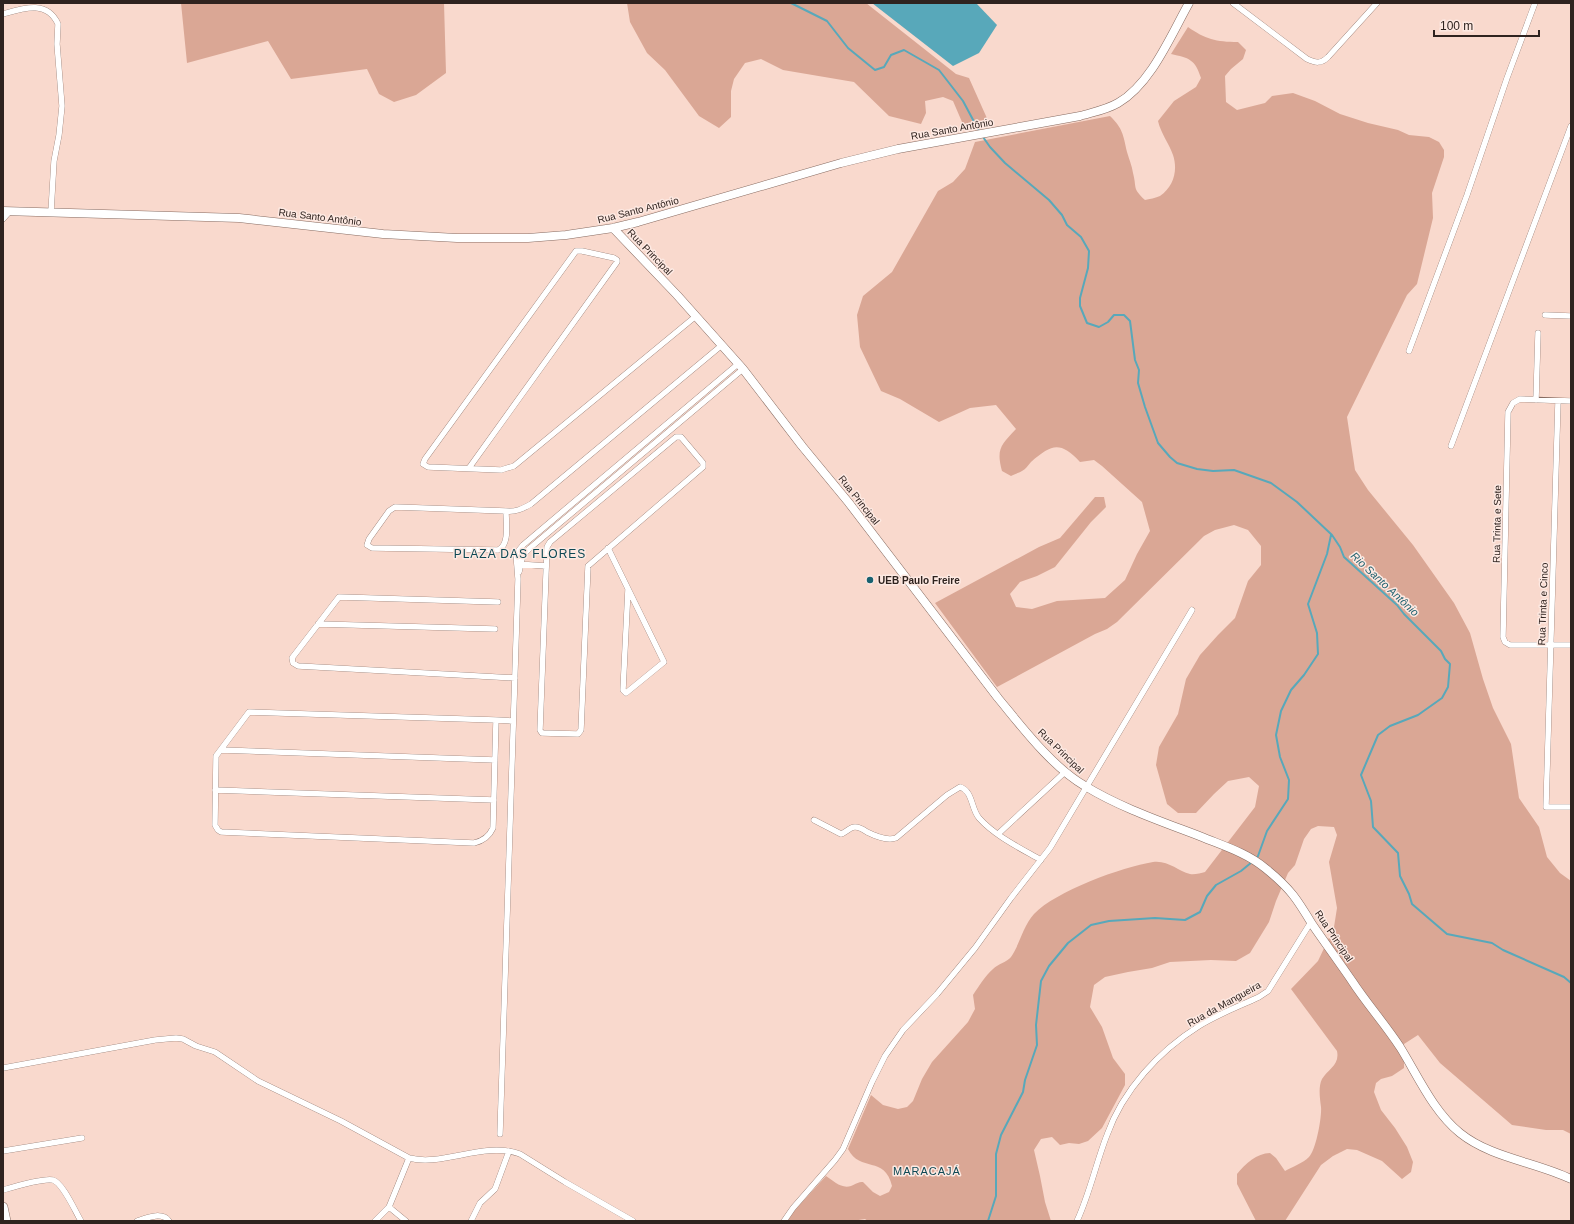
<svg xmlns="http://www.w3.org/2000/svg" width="1574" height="1224" viewBox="0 0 1574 1224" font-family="Helvetica,sans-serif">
<rect width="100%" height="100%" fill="#f9d9cd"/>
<path fill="#daa795" d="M 181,3 L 444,3 L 446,73 L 416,95 L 394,102 L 379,94 L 367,69 L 291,79 L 268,41 L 187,63 Z
M 627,3 L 866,3 L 956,74 L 969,78 L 990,125 L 965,129 L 953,101 L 943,97 L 925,101 L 926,113 L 921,124 L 889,116 L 854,82 L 783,70 L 761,59 L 745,63 L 734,79 L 731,91 L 731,117 L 719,128 L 699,116 L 665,70 L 647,53 L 630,22 Z
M 1188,27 C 1205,39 1216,42 1238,42 L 1246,50 L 1243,59 L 1231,69 L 1225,76 L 1226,102 L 1237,110 L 1265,103 L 1272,96 L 1293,93 L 1315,101 L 1340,114 L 1368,123 L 1398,130 L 1409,135 L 1429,137 L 1439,142 L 1444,150 L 1444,157 L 1432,193 L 1433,218 L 1417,284 L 1407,295 L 1347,417 L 1355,470 L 1368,490 L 1413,545 L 1454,603 L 1470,633 L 1483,679 L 1493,708 L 1511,744 L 1519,798 L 1539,827 L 1547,857 L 1560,873 L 1571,881 L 1571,1134 L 1563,1130 L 1546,1130 L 1512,1125 L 1440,1063 L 1418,1035 L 1404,1044 L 1404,1068 L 1392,1076 L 1381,1079 L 1376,1083 L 1374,1092 L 1381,1110 L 1395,1128 L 1407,1147 L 1413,1162 L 1411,1172 L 1402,1179 L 1382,1161 L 1357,1150 L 1347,1149 L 1333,1156 L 1321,1165 L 1285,1221 L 1256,1221 L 1237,1184 L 1237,1174 C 1245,1164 1257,1153 1270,1153 L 1276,1158 L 1285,1171 C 1292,1167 1303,1163 1309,1157 C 1316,1150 1322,1117 1321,1107 C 1320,1099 1318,1087 1322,1079 C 1328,1069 1340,1065 1337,1051 L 1291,989 L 1318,961 L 1334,927 L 1337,908 L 1329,862 L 1337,835 L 1334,827 L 1318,826 L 1311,829 L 1304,839 L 1295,865 L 1288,873 L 1276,901 L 1269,922 L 1250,953 L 1236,961 L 1211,960 L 1170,962 L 1152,968 L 1128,972 L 1105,977 L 1094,985 L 1090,1007 L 1102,1027 L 1113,1058 L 1125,1074 L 1125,1085 L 1102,1128 L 1088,1141 L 1079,1144 L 1069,1143 L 1060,1145 L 1052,1137 L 1041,1139 L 1034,1150 L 1040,1176 L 1045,1202 L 1051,1221 L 868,1221 L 865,1219 L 852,1221 L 787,1221 L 794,1211 L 826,1176 C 834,1181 841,1189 851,1186 C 856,1184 858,1182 863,1182 L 873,1192 L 880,1196 L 889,1192 L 892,1186 C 885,1155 860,1173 848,1149 L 871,1095 L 883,1105 L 898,1109 L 907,1107 L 913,1101 L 922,1079 L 932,1062 L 968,1022 L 975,1009 L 973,995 C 979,986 985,976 993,969 C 998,964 1007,962 1011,957 C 1020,944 1023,926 1034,914 C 1056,891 1122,867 1153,862 C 1168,860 1178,871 1190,874 C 1194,875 1201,873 1205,872 L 1255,807 L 1259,786 L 1249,777 L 1228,781 L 1214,794 L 1196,813 L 1178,813 L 1167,804 L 1156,765 L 1159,747 L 1178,714 L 1186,679 L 1200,655 L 1218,635 L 1235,618 L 1248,581 L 1261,565 L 1261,546 L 1248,530 L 1234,525 L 1215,530 L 1204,536 L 1117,622 L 1107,629 L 1095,634 L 997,687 L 935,603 L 1039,547 L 1060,538 L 1095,497 L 1104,497 L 1106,507 L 1091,522 L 1055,567 L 1037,576 L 1020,582 L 1010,594 L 1016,607 L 1032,609 L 1057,601 L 1105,598 L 1125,580 L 1137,554 L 1150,531 L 1142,502 L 1102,466 L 1094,460 L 1080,462 C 1060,441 1052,444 1031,462 C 1028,465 1026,469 1022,471 C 1019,473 1014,474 1011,476 L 1002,471 C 996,449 1001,445 1016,429 L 996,405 L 970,408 L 939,422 L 900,399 L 881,391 L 860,347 L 857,315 L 863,296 L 892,272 L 938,191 L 953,182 L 965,169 L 975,142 L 1110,116 C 1123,129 1123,134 1127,152 C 1129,159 1132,166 1133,173 C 1137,188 1132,188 1145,200 C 1149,199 1156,198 1160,196 C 1174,186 1178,170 1173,155 C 1169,143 1161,134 1158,121 L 1174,101 L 1196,87 L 1201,78 C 1195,59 1189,58 1171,54 Z"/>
<path fill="#58a8ba" d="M 872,3 L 976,3 L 997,25 L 979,53 L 953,66 Z"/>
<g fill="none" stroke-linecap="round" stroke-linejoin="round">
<path stroke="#58a8ba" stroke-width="2" d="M 791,3 L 827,21 L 848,48 L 875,70 L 884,67 L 891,55 L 904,50 L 939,70 L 963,101 L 979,131
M 983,137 L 990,147 L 1005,163 L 1049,200 L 1062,215 L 1067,225 L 1081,237 L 1089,251 L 1088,268 L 1080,298 L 1080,306 L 1087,323 L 1099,327 L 1108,322 L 1114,315 L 1124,315 L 1130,321 L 1135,360 L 1139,370 L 1138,383 L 1145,407 L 1158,443 L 1170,457 L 1177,463 L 1197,469 L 1213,471 L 1234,470 L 1271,483 L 1297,502 L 1332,535 L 1340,547 L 1344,557 L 1397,605 L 1404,614 L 1441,651 L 1445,659 L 1450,664 L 1448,687 L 1442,698 L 1418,715 L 1390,726 L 1378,735 L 1361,775 L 1371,801 L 1373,827 L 1398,853 L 1400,876 L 1409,894 L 1412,904 L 1447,934 L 1492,943 L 1503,950 L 1564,977 L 1571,983
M 1256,859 L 1258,856 L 1267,831 L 1288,799 L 1289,780 L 1280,757 L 1276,735 L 1281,711 L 1291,690 L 1304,675 L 1318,654 L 1317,633 L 1308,604 L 1327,554 L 1331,535
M 988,1221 L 996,1196 L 996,1154 L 1001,1135 L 1023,1092 L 1025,1080 L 1037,1045 L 1036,1025 L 1041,981 L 1049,966 L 1068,943 L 1091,925 L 1109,921 L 1155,918 L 1185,920 L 1200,912 L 1207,896 L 1216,885 L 1241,871 L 1252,862"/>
<g stroke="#876b61" stroke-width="6">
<path id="street" d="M 1233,3 L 1307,59 C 1316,63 1321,64 1328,57 L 1377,3
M 3,14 C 24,8 47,0 58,24 L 57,44 L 62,106 L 59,135 L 54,161 L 51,212
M 3,219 L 10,211
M 1545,315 L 1571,316
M 1409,351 L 1467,195 L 1507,78 L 1535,3
M 1536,400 L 1538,333
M 1558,401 L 1546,807 L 1571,807
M 1571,401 L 1520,399 L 1513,403 L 1508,412 L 1503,637 L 1505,642 L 1510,645 L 1571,645
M 676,437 L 681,437 L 703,463 L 703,467 L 588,566 L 581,730 L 578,734 L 542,733 L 540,730 L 547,547 L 550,542 Z
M 1451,446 L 1571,126
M 469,468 L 617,262 L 617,260 L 614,258 L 582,251 L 576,251 L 425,459 L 423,464 L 428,467 L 501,470 L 514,466 L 696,316
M 506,511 C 506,523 510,545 498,550 L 372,548 L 367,545 L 369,539 L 389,511 L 395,507 L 506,511 C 516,512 522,509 531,504 L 722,345
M 608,548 L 664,662 L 626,693 L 623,690 L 628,589
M 518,564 L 546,566
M 519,572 L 523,555 L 530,548 L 743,369
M 498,602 L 339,597 L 292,658 L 293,663 L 298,666 L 515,678
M 318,624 L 495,629
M 496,720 L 493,828 C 489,837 483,841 474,843 L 221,832 L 218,830 L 215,825 L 216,756 L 249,712 L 496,720 L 513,721
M 221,750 L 495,760
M 215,790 L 494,800
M 814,820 L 841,834 C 845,833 850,827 855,827 C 860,827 864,830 867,832 C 875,836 887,841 896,838 L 947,795 L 960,787 C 973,791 971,809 979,818 C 995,836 1020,848 1041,860
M 998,834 L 1065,772
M 3,1068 L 155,1040 L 176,1038 L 183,1039 L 196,1046 L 215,1052 L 258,1081 L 341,1121 L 409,1158 C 443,1167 483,1141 520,1154 L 565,1182 L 633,1221
M 500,1134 L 518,579 L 516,554 L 523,545 L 738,364
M 3,1151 L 82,1138
M 3,1190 C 13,1187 44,1178 53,1180 C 63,1183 75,1211 81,1221
M 389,1207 L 406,1221
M 137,1221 C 146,1218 162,1211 169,1221
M 375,1221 L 389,1207 L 409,1158
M 471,1221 L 480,1203 L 495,1189 L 509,1151
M 784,1221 L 793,1208 L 835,1160 L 843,1149 L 872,1082 L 885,1056 L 903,1030 L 937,994 L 975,948 L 1011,898 L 1050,848 L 1192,610
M 1077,1221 C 1090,1193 1096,1163 1107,1135 C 1123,1090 1159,1051 1199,1026 C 1218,1014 1240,1006 1259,997 L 1268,991 L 1311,922"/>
</g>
<g stroke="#876b61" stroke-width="9">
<path id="secondary" d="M 3,211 L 239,218 L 383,234 L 457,238 L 528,238 L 566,235 L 613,228 L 638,222 L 841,163 L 898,149 L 1080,116 C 1093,112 1106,110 1118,103 C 1151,84 1171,35 1189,3
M 613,228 L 677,295 L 743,369 L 802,446 L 849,503 L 998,698 C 1022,727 1052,767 1085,786 C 1121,808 1163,822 1202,837 C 1224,846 1247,853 1265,868 C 1275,876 1285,885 1293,895 C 1300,904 1306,914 1312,924 C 1325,943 1339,962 1352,981 C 1367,1004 1385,1024 1400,1047 C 1418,1076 1433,1111 1460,1133 C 1491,1158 1536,1162 1571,1179"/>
</g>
<g stroke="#876b61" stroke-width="10">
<path id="primary" d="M 3,1207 L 6,1221"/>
</g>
<use href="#street" stroke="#fff" stroke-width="5.5"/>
<use href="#secondary" stroke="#fff" stroke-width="8"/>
<use href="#primary" stroke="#fff" stroke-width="9"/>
</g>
<circle fill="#186170" stroke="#fde9e2" stroke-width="1.5" cx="870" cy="580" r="4"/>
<g text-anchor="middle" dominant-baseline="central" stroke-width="3" stroke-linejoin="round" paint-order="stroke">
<g font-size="10" fill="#2f231f" stroke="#fde9e2">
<text transform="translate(952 129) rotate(-10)">Rua Santo Antônio</text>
<text transform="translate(638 210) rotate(-14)">Rua Santo Antônio</text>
<text transform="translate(320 217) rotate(7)">Rua Santo Antônio</text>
<text transform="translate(650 252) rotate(46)">Rua Principal</text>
<text transform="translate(859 500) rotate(52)">Rua Principal</text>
<text transform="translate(1497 524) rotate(-89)">Rua Trinta e Sete</text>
<text transform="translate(1543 604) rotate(-88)">Rua Trinta e Cinco</text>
<text transform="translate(1061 751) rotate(44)">Rua Principal</text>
<text transform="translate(1334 936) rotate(56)">Rua Principal</text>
<text transform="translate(1224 1004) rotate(-29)">Rua da Mangueira</text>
</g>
<g font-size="10" font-weight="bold" fill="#2f231f" stroke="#fde9e2" text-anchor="start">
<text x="878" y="580">UEB Paulo Freire</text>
</g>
<g font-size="11" font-style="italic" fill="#20616f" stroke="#fde9e2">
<text transform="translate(1385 584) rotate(43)">Rio Santo Antônio</text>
</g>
<g font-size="11" letter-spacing="1" fill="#0d4854" stroke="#fde9e2">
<text x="927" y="1171">MARACAJÁ</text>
</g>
<g font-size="12" letter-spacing="1" fill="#0d4854" stroke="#fde9e2">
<text x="520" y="554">PLAZA DAS FLORES</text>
</g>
</g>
<rect width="1574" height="1224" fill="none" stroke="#2f231f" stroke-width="8"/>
<path d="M1434 30v6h105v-6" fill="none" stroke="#2f231f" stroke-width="2"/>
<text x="1440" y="30" font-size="12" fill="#2f231f" stroke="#fde9e2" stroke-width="3" paint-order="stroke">100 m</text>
</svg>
